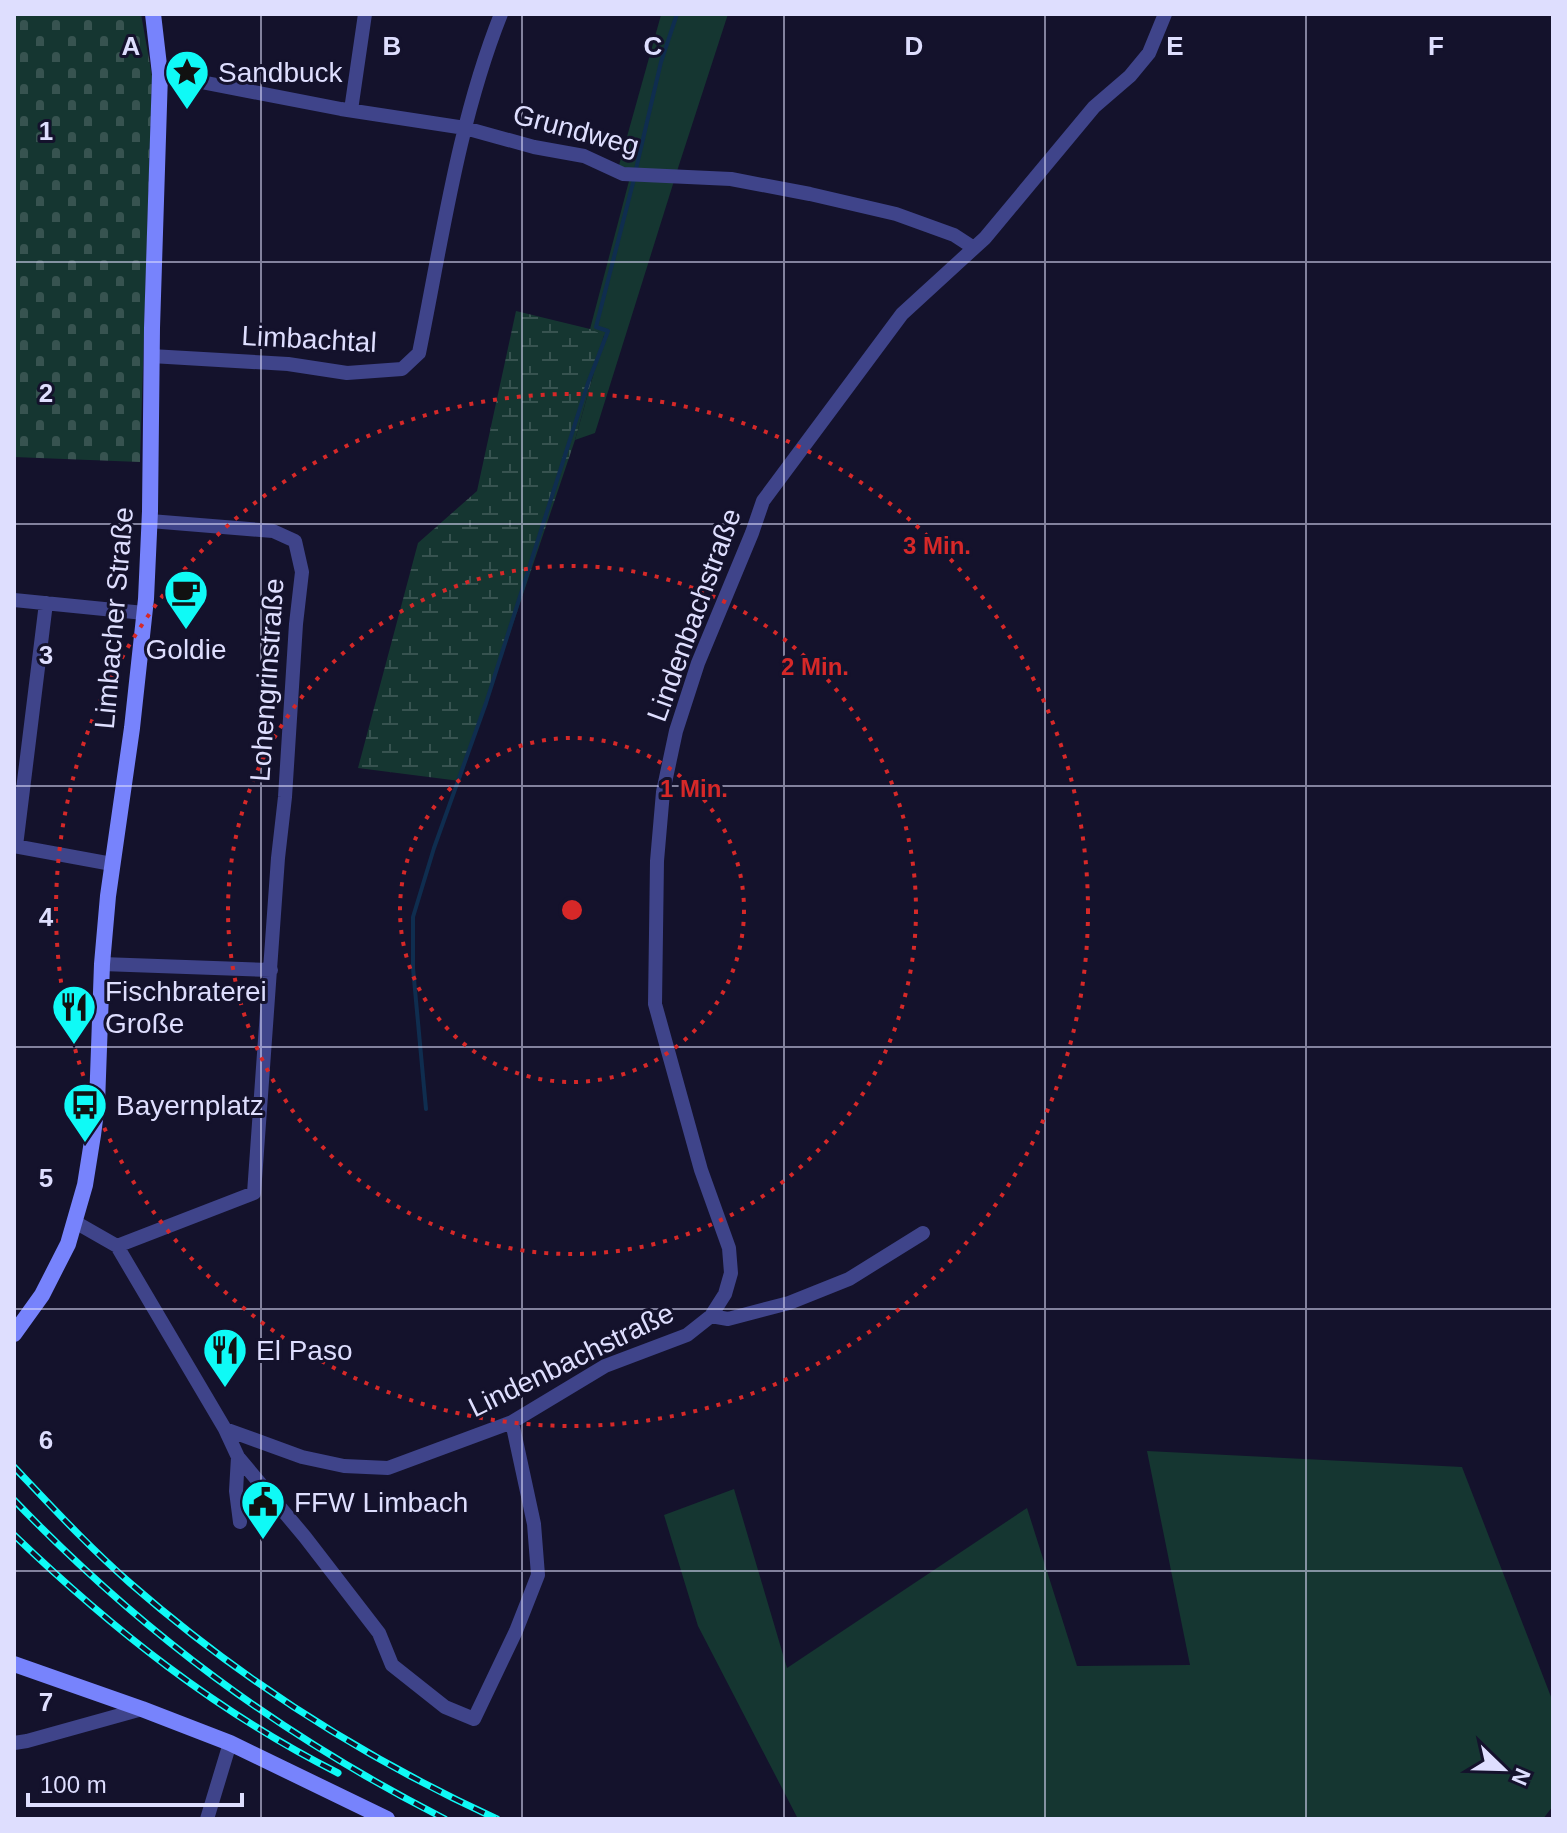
<svg xmlns="http://www.w3.org/2000/svg" width="1567" height="1833" viewBox="0 0 1567 1833" font-family="Helvetica,sans-serif">
<defs>
<pattern id="wetland-marsh" width="20" height="14" patternUnits="userSpaceOnUse" patternTransform="scale(2)"><rect width="20" height="14" fill="#153631"/><path d="M1 5h8M5 5V1M11 12h8M15 12V8" fill="none" stroke="#375350"/></pattern>
<pattern id="cemetery-stones" width="16" height="16" patternUnits="userSpaceOnUse" patternTransform="scale(2)"><rect width="16" height="16" fill="#153631"/><path d="M2 7V4a2 2 0 0 1 4 0v3zM10 15v-3a2 2 0 0 1 4 0v3z" fill="#375350"/></pattern>
</defs>
<rect width="100%" height="100%" fill="#14122c"/>
<path fill="#153631" d="M 659,14 L 728,14 L 679,165 L 595,433 L 575,440 L 604,336 L 590,329 L 629,181 L 616,176 L 661,15 Z
M 1147,1451 L 1462,1467 L 1553,1702 L 1553,1806 L 1543,1819 L 798,1819 L 698,1626 L 664,1515 L 734,1489 L 787,1668 L 1027,1508 L 1077,1666 L 1190,1665 Z"/>
<path fill="url(#wetland-marsh)" d="M 516,311 L 590,329 L 604,335 L 575,440 L 460,781 L 358,768 L 418,543 L 477,491 Z"/>
<path fill="url(#cemetery-stones)" d="M 14,14 L 141,14 L 152,76 L 140,462 L 14,457 Z"/>
<g fill="none" stroke-linecap="round" stroke-linejoin="round">
<path stroke="#0f2d4f" stroke-width="4" d="M 636,169 L 661,62 L 677,14
M 426,1109 L 413,968 L 413,917 L 434,848 L 486,703 L 588,383 L 608,331 L 596,327 L 634,179"/>
<path stroke="#3f448a" stroke-width="14" d="M 160,74 L 341,109 L 465,128 L 534,147 L 584,156 L 623,174 L 731,179 L 810,194 L 896,214 L 954,235 L 974,248
M 351,110 L 365,14
M 151,356 L 288,364 L 347,373 L 402,369 L 419,353 C 442,240 458,122 501,14
M 14,600 L 144,613
M 14,846 L 112,864
M 16,846 L 46,603
M 102,964 L 271,970
M 75,1222 L 117,1246 L 225,1429 L 238,1457 L 236,1491 L 240,1522
M 117,1246 L 254,1193 L 278,858 L 285,797 L 296,624 L 302,572 L 295,541 L 273,531 L 150,521
M 711,1316 L 728,1319 L 789,1303 L 849,1279 L 923,1233
M 225,1429 L 302,1457 L 344,1466 L 388,1468 L 512,1422 L 605,1366 L 687,1335 L 711,1316 L 725,1294 L 731,1273 L 729,1248 L 701,1170 L 655,1004 L 657,861 L 663,792 L 676,731 L 698,663 L 752,533 L 763,501 L 902,314 L 985,238 L 1094,107 L 1130,76 L 1149,53 L 1165,14
M 238,1457 L 305,1537 L 379,1633 L 392,1665 L 445,1707 L 474,1719 L 516,1631 L 538,1575 L 534,1524 L 512,1422
M 14,1743 L 27,1741 L 142,1709
M 207,1819 L 230,1743"/>
<path stroke="#7783fc" stroke-width="16" d="M 14,1334 L 42,1295 L 68,1244 L 85,1185 L 93,1135 L 97,1104 L 102,964 L 108,896 L 132,728 L 146,599 L 150,511 L 152,328 L 160,74 L 153,14
M 14,1664 L 142,1709 L 230,1743 L 387,1819"/>
<g stroke="#0ffaf6" stroke-width="7">
<path id="rail" d="M 14,1467 C 52,1507 89,1547 130,1583 C 240,1679 364,1758 497,1819
M 14,1500 C 142,1633 280,1735 445,1819
M 14,1535 C 112,1629 217,1712 338,1773"/>
</g>
<use href="#rail" stroke="#14122c" stroke-width="4" stroke-dasharray="12" stroke-linecap="butt"/>
</g>
<path fill="none" stroke="#dedefe" stroke-width="2" stroke-opacity="0.55" d="M 261,14 L 261,1819M 522,14 L 522,1819M 784,14 L 784,1819M 1045,14 L 1045,1819M 1306,14 L 1306,1819M 14,262 L 1553,262M 14,524 L 1553,524M 14,786 L 1553,786M 14,1047 L 1553,1047M 14,1309 L 1553,1309M 14,1571 L 1553,1571"/>
<g fill="none" stroke="#d62828" stroke-width="4" stroke-dasharray="4 8">
<circle cx="572" cy="910" r="172"/>
<circle cx="572" cy="910" r="344"/>
<circle cx="572" cy="910" r="516"/>
</g>
<defs>
<g id="sight-pin" transform="scale(2.3)"><path d="M0 17L-7.5 6A9.5 9.5 0 1 1 7.5 6Z" fill="#0ffaf6" stroke="#14122c"/><path d="M0-6L1.8-2.2L6-1.7L2.9 1.2L3.7 5.4L0 3.3L-3.7 5.4L-2.9 1.2L-6-1.7L-1.8-2.2Z" fill="#111"/></g>
<g id="cafe-pin" transform="scale(2.3)"><path d="M0 17L-7.5 6A9.5 9.5 0 1 1 7.5 6Z" fill="#0ffaf6" stroke="#14122c"/><path d="M-5.5-4.5H6V0H3Q3 3.5 0 3.5H-2.5Q-5.5 3.5-5.5 0ZM3-3.2v2h1.7v-2ZM-6 4.5H4V6H-6Z" fill="#111"/></g>
<g id="restaurant-pin" transform="scale(2.3)"><path d="M0 17L-7.5 6A9.5 9.5 0 1 1 7.5 6Z" fill="#0ffaf6" stroke="#14122c"/><path d="M-5-6h1v4h1v-4h1v4h1v-4h1v5L-1.5 .5V6h-2V.5L-5-1ZM5-6V6H3V1.5H1.5Q1.5-4 5-6Z" fill="#111"/></g>
<g id="bus-pin" transform="scale(2.3)"><path d="M0 17L-7.5 6A9.5 9.5 0 1 1 7.5 6Z" fill="#0ffaf6" stroke="#14122c"/><path d="M-5-6H5V4H4V6H2V4H-2V6H-4V4H-5ZM-3.5-4V0h7V-4ZM-3.5 1.2v1.5H-2V1.2ZM2 1.2v1.5H3.5V1.2Z" fill="#111"/></g>
<g id="civic-pin" transform="scale(2.3)"><path d="M0 17L-7.5 6A9.5 9.5 0 1 1 7.5 6Z" fill="#0ffaf6" stroke="#14122c"/><path d="M-.6-6.5H3V-4.5H.6V-3L4-1V1h2V6H-6V1h2V-1L-.6-3ZM-1.2 2.5V6h2.4V2.5Z" fill="#111"/></g>
</defs>
<g fill-rule="evenodd">
<use href="#sight-pin" x="187" y="72"/>
<use href="#cafe-pin" x="186" y="592"/>
<use href="#restaurant-pin" x="74" y="1007"/>
<use href="#bus-pin" x="85" y="1105"/>
<use href="#restaurant-pin" x="225" y="1350"/>
<use href="#civic-pin" x="263" y="1502"/>
</g>
<g text-anchor="middle" dominant-baseline="central" stroke-width="6" stroke-linejoin="round" paint-order="stroke">
<g font-size="28" fill="#dedefe" stroke="#14122c" text-anchor="start">
<text x="218" y="72">Sandbuck</text>
<text x="186" y="649" text-anchor="middle">Goldie</text>
<text x="105" y="991">Fischbraterei<tspan x="105" dy="32">Große</tspan></text>
<text x="116" y="1105">Bayernplatz</text>
<text x="256" y="1350">El Paso</text>
<text x="294" y="1502">FFW Limbach</text>
</g>
<g font-size="28" fill="#dedefe" stroke="#14122c">
<text transform="translate(576 130) rotate(15)">Grundweg</text>
<text transform="translate(309 339) rotate(3)">Limbachtal</text>
<text transform="translate(694 615) rotate(-70)">Lindenbachstraße</text>
<text transform="translate(114 618) rotate(-85)">Limbacher Straße</text>
<text transform="translate(267 680) rotate(-86)">Lohengrinstraße</text>
<text transform="translate(571 1360) rotate(-26)">Lindenbachstraße</text>
</g>
</g>
<g font-size="26" text-anchor="middle" font-weight="bold" fill="#dedefe" stroke="#14122c" stroke-width="6" stroke-linejoin="round" paint-order="stroke">
<text x="131" y="55">A</text>
<text x="392" y="55">B</text>
<text x="653" y="55">C</text>
<text x="914" y="55">D</text>
<text x="1175" y="55">E</text>
<text x="1436" y="55">F</text>
<text x="46" y="140">1</text>
<text x="46" y="402">2</text>
<text x="46" y="664">3</text>
<text x="46" y="926">4</text>
<text x="46" y="1187">5</text>
<text x="46" y="1449">6</text>
<text x="46" y="1711">7</text>
</g>
<circle cx="572" cy="910" r="12" fill="#d62828" stroke="#14122c" stroke-width="4"/>
<g font-size="24" text-anchor="middle" font-weight="bold" fill="#d62828" stroke="#14122c" stroke-width="6" stroke-linejoin="round" paint-order="stroke">
<text x="937" y="554">3 Min.</text>
<text x="815" y="675">2 Min.</text>
<text x="694" y="797">1 Min.</text>
</g>
<rect width="1567" height="1833" fill="none" stroke="#dedefe" stroke-width="32"/>
<g transform="translate(1503 1769) rotate(113)" stroke="#14122c" stroke-width="6" paint-order="stroke">
<path d="M0-6L14 30L0 20L-14 30Z" fill="#dedefe"/>
<text y="-12" font-size="22" font-weight="bold" text-anchor="middle" fill="#dedefe">N</text>
</g>
<path d="M28 1793v12h214v-12" fill="none" stroke="#dedefe" stroke-width="4"/>
<text x="40" y="1793" font-size="24" fill="#dedefe" stroke="#14122c" stroke-width="6" paint-order="stroke">100 m</text>
</svg>
